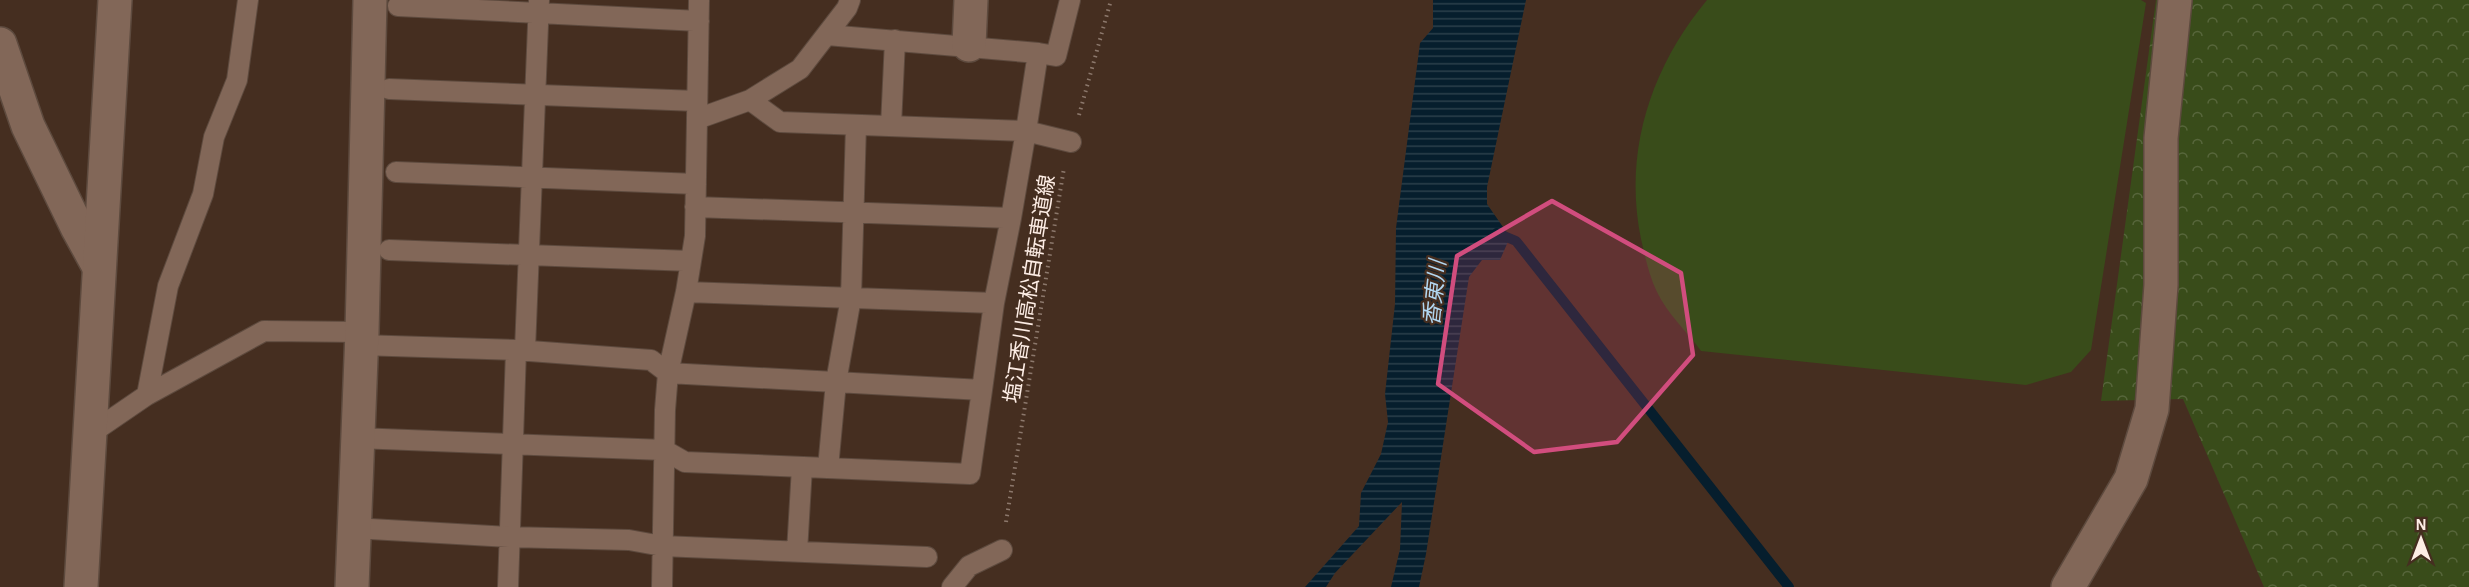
<svg xmlns="http://www.w3.org/2000/svg" width="2469" height="587" viewBox="0 0 2469 587" font-family="'Alegreya Sans','Noto Sans JP',sans-serif">
<defs>
<pattern id="forest-crowns" width="20" height="18" patternUnits="userSpaceOnUse" patternTransform="scale(1.5)"><rect width="20" height="18" fill="#394c1a"/><path d="M2 6a3 3 0 1 1 6 0M12 15a3 3 0 1 1 6 0" fill="none" stroke="#57663b"/></pattern>
<pattern id="water-rules" width="6" height="5" patternUnits="userSpaceOnUse" patternTransform="scale(1.5)"><rect width="6" height="5" fill="#061e2d"/><path d="M0 2.5h6" fill="none" stroke="#2b3f4b"/></pattern>
</defs>
<rect width="100%" height="100%" fill="#452e20"/>
<path fill="#394c1a" d="M 1707,0 L 2141,0 L 2146,3 L 2091,350 L 2071,372 L 2026,385 L 1701,351 C 1687,332 1667,313 1657,292 C 1649,276 1645,256 1641,239 C 1623,152 1651,67 1707,0 Z"/>
<path fill="url(#forest-crowns)" d="M 2156,0 L 2469,0 L 2469,587 L 2264,587 L 2183,399 L 2101,401 Z"/>
<path fill="url(#water-rules)" d="M 1433,0 L 1526,0 L 1487,187 L 1487,204 L 1510,237 L 1500,260 L 1482,260 L 1469,277 L 1426,554 L 1419,587 L 1391,587 L 1400,549 L 1402,502 L 1335,573 L 1326,587 L 1305,587 L 1359,526 L 1361,493 L 1381,454 L 1388,422 L 1385,394 L 1395,304 L 1396,228 L 1420,43 L 1433,28 Z"/>
<g fill="none" stroke-linecap="round" stroke-linejoin="round">
<path stroke="#061e2d" stroke-width="10" d="M 1497,233 L 1516,241 L 1789,587"/>
<g stroke="#5d4a3e" stroke-width="22">
<path id="service" d="M 398,6 L 699,21
M 1038,53 L 1056,56 L 1070,0
M 389,89 L 697,101
M 750,100 L 780,122 L 1026,131 L 1038,53 L 827,35
M 697,119 L 750,100 L 800,69 L 847,8 L 850,0
M 891,126 L 895,40
M 396,172 L 696,184
M 695,207 L 1011,218 L 1026,131 L 1071,142
M 389,250 L 691,261
M 686,292 L 994,303 L 1011,218
M 360,345 L 516,350 L 651,360 L 668,373 L 982,390 L 994,303
M 525,350 L 539,0
M 147,395 L 264,331 L 362,332
M 90,434 L 147,395 L 168,286 L 203,194 L 214,137 L 237,80 L 248,0
M 357,438 L 664,450 L 685,462 L 970,474 L 982,390
M 828,468 L 836,382 L 851,298 L 856,125
M 353,528 L 509,537 L 629,540 L 662,546 L 927,557
M 797,552 L 802,467
M 508,587 L 516,350
M 662,587 L 665,410 L 668,373 L 686,292 L 695,236 L 699,0
M 952,587 L 969,566 L 1002,550"/>
</g>
<g stroke="#5d4a3e" stroke-width="36">
<path id="minor" d="M 0,44 L 28,126 L 77,227 L 99,267
M 969,45 L 971,0
M 352,587 L 362,332 L 370,0
M 2068,587 L 2131,479 L 2152,409 L 2161,285 L 2161,138 L 2175,0"/>
</g>
<g stroke="#5d4a3e" stroke-width="36">
<path id="tertiary" d="M 81,587 L 115,0"/>
</g>
<path stroke="#8c786c" stroke-width="4" stroke-dasharray="1.5 4.5" stroke-linecap="butt" d="M 1079,115 L 1111,0
M 1006,522 L 1064,168"/>
<use href="#service" stroke="#826758" stroke-width="20"/>
<use href="#minor" stroke="#826758" stroke-width="33"/>
<use href="#tertiary" stroke="#826758" stroke-width="33"/>
</g>
<path fill="#d14d7e" fill-opacity="0.2" stroke="#d14d7e" stroke-width="4.5" stroke-linejoin="round" d="M 1552,201 L 1681,273 L 1693,355 L 1617,442 L 1534,452 L 1438,384 L 1457,256 Z"/>
<g text-anchor="middle" dominant-baseline="central" stroke-width="4.5" stroke-linejoin="round" paint-order="stroke">
<g font-size="21" fill="#fdede5" stroke="#452e20">
<text transform="translate(1030 289) rotate(-81)">塩江香川高松自転車道線</text>
</g>
<g font-size="22" font-style="italic" fill="#b1d6f0" stroke="#452e20">
<text transform="translate(1435 293) rotate(-84)">香東川</text>
</g>
</g>
<g transform="translate(2421 539)" stroke="#452e20" stroke-width="4.5" paint-order="stroke">
<path d="M0-4.5L10 22L0 15L-10 22Z" fill="#fdede5"/>
<text y="-9" font-size="16" font-weight="bold" text-anchor="middle" fill="#fdede5">N</text>
</g>
</svg>
